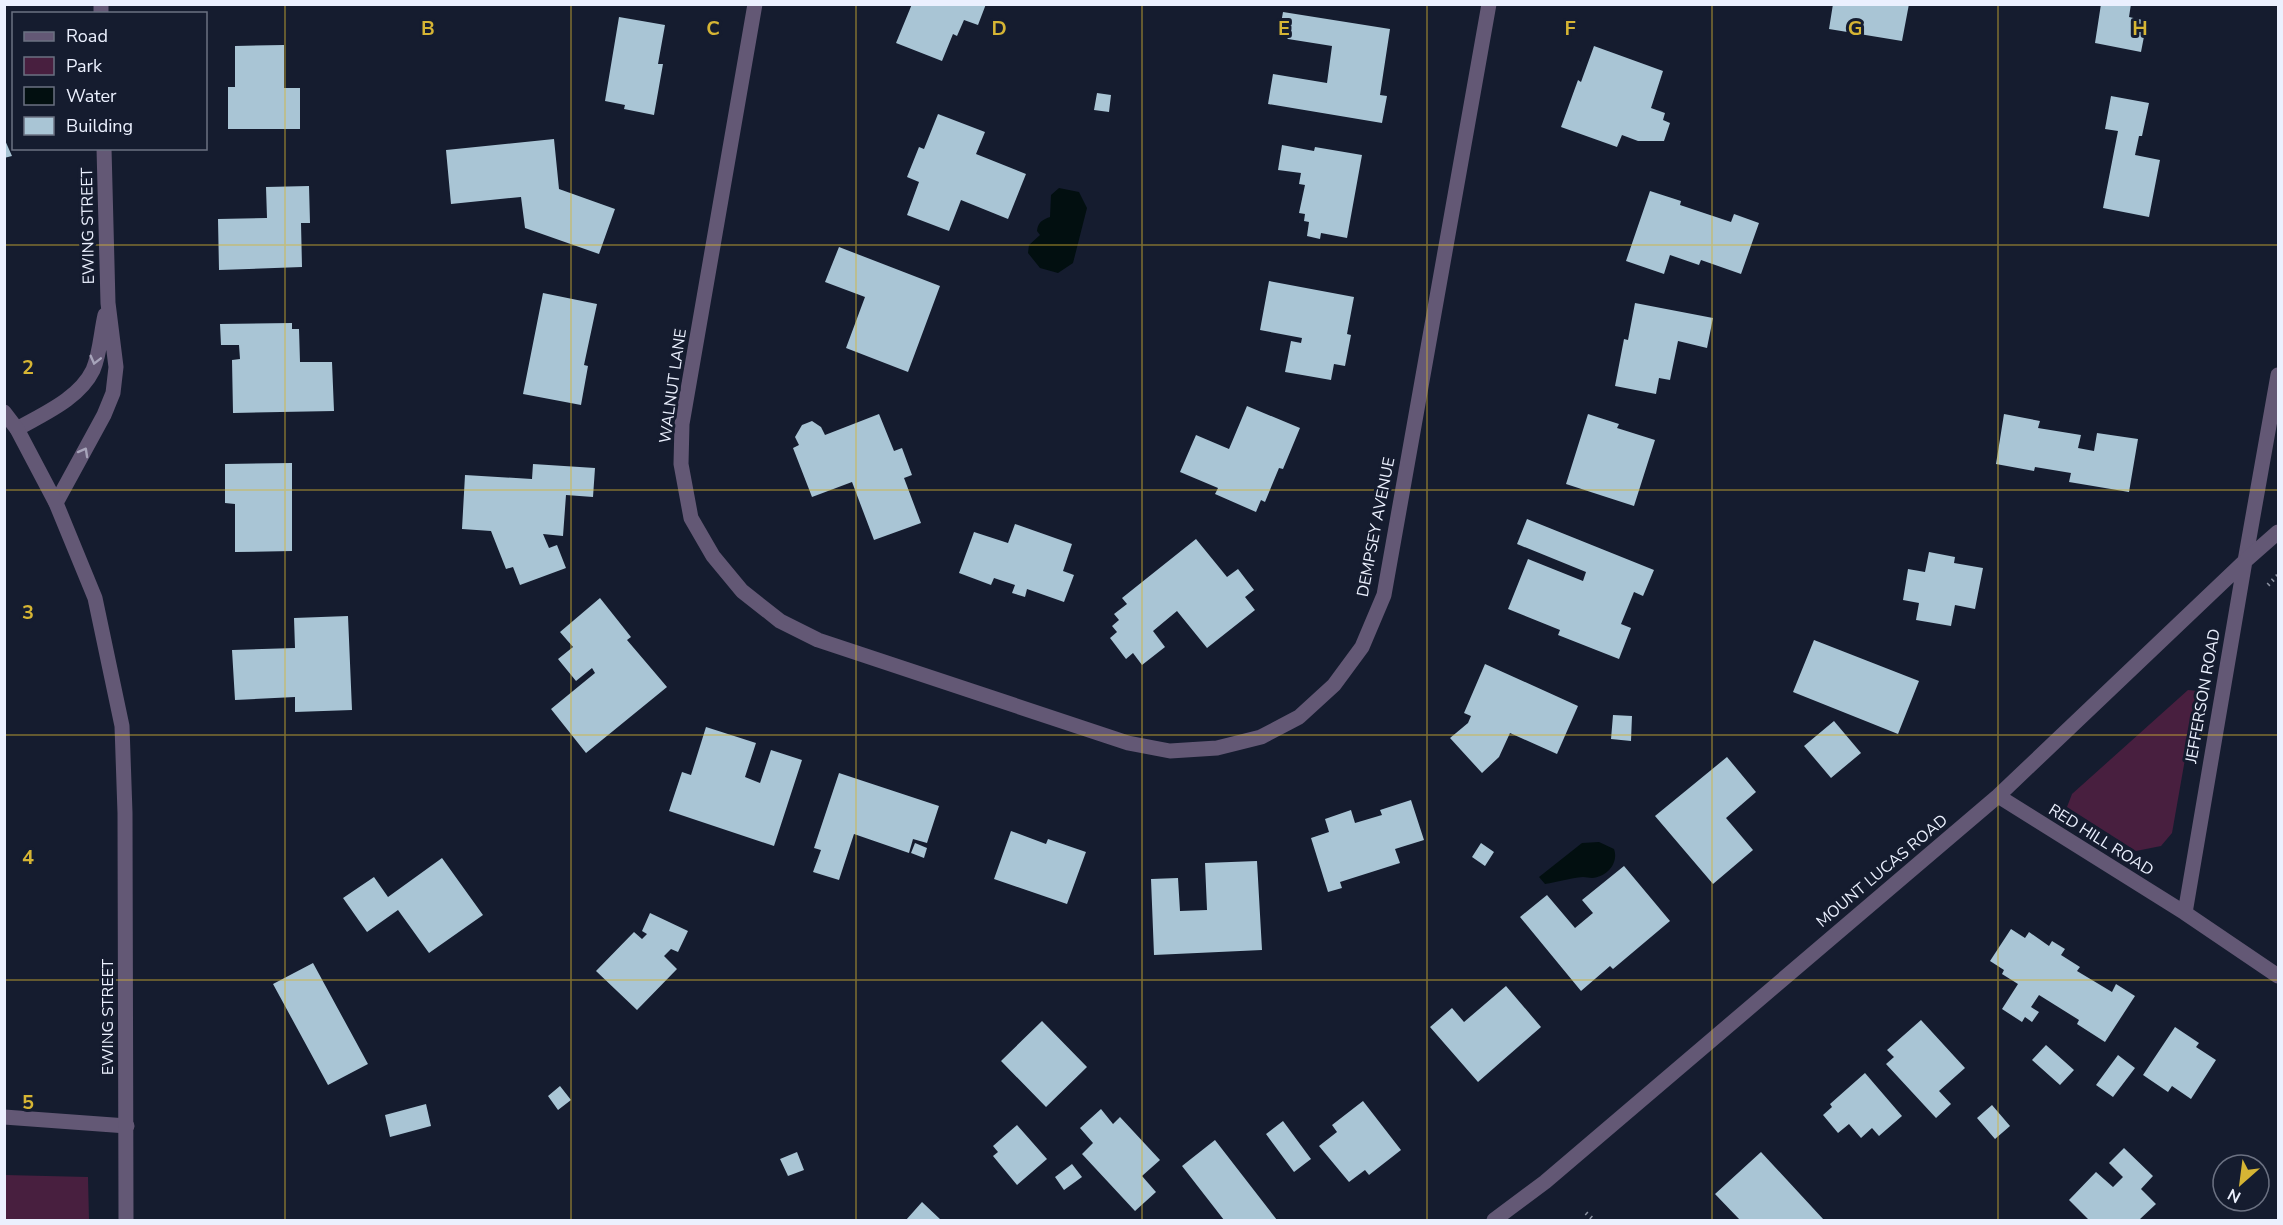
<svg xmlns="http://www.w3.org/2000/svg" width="2283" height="1225" viewBox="0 0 2283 1225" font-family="'Nunito Sans',sans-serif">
<rect width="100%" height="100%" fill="#151c2f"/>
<path fill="#481f3f" d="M 2188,690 L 2197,691 L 2172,833 L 2161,846 L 2136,851 L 2067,807 L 2072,794 Z
M 5,1175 L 88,1177 L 89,1220 L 5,1220 Z"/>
<path fill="#020f10" d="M 1059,188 L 1079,192 L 1087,208 L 1073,263 L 1058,273 L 1040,268 L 1028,253 L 1029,245 L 1040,235 L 1037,231 C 1038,222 1042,220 1050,217 L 1051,195 Z
M 1599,842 L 1614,849 C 1619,863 1607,877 1592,878 C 1589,878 1586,877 1583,877 C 1570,878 1557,882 1545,884 L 1539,877 L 1582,843 Z"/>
<path fill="#a9c5d5" d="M 912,4 L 986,4 L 978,25 L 964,20 L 957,36 L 953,34 L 942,61 L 896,43 Z
M 1833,4 L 1909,4 L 1902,41 L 1829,29 Z
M 2101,4 L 2131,4 L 2129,17 L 2147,21 L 2141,52 L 2095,43 Z
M 1283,12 L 1390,29 L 1380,95 L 1387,96 L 1382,123 L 1268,104 L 1273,74 L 1327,83 L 1332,46 L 1288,39 L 1280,29 Z
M 619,17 L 665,25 L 658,64 L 663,64 L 654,115 L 624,109 L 625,105 L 605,101 Z
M 284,45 L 284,88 L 300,88 L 300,129 L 228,129 L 228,87 L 235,87 L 235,46 Z
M 1594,46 L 1663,71 L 1651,108 L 1665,113 L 1663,120 L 1670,123 L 1664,141 L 1638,141 L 1622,135 L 1617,147 L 1561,127 L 1578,80 L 1581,82 Z
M 1097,93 L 1111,95 L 1109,112 L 1094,110 Z
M 2111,96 L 2149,103 L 2142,136 L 2139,136 L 2135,155 L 2160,160 L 2149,217 L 2103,208 L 2118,131 L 2105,129 Z
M 938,114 L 985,132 L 976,154 L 1026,174 L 1008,219 L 961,200 L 949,231 L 907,215 L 919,182 L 907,177 L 919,147 L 924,149 Z
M 4,138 L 12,156 L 4,158 Z
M 554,139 L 559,189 L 615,209 L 599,254 L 525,228 L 521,197 L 451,204 L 446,150 Z
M 1282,145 L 1314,151 L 1315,147 L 1362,155 L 1347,238 L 1321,233 L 1320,239 L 1307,236 L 1309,222 L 1304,221 L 1305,214 L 1299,213 L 1305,185 L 1299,184 L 1301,173 L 1278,170 Z
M 309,186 L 310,223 L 301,223 L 302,267 L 219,270 L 218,219 L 267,218 L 266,187 Z
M 1650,191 L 1681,201 L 1680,205 L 1731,222 L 1734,214 L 1759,223 L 1741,274 L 1701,260 L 1699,265 L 1670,255 L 1664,274 L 1626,261 Z
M 839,247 L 940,286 L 908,372 L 846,348 L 865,297 L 825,282 Z
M 1269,281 L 1354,297 L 1347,334 L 1351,335 L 1345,366 L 1334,364 L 1331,380 L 1285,372 L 1291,341 L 1301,343 L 1302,338 L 1260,330 Z
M 543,293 L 597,304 L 584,365 L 588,366 L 581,405 L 523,394 Z
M 1635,303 L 1713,318 L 1707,348 L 1678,341 L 1670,380 L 1659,378 L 1656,394 L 1615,386 L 1624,339 L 1628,340 Z
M 292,323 L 292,329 L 299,329 L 300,362 L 332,362 L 334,411 L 233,413 L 232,360 L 240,359 L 239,345 L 221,345 L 220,324 Z
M 1247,406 L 1300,428 L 1283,469 L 1279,468 L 1265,502 L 1261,500 L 1256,512 L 1215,494 L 1218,488 L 1180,472 L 1196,435 L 1229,449 Z
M 879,414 L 894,451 L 902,448 L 912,475 L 904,478 L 921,523 L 874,540 L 852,482 L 812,497 L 793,448 L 799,445 L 795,437 L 802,425 L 812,421 L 821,427 L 825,435 Z
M 1588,414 L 1619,424 L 1617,428 L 1655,440 L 1634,506 L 1566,484 Z
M 2004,414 L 2040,421 L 2038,428 L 2081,435 L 2078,448 L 2094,451 L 2097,433 L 2138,439 L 2129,492 L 2069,482 L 2071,473 L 2035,467 L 2034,471 L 1996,464 Z
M 292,463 L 292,551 L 235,552 L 235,504 L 225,503 L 225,464 Z
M 533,464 L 595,468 L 593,497 L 566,495 L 563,536 L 543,534 L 549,548 L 557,545 L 566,568 L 520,585 L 513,567 L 506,569 L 491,531 L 462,529 L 465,475 L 532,479 Z
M 1527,519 L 1654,570 L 1643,596 L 1634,592 L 1621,624 L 1631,628 L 1619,659 L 1558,635 L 1560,630 L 1508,609 L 1528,559 L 1583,581 L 1586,572 L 1517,544 Z
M 1015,524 L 1072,544 L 1063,571 L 1074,575 L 1064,602 L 1027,589 L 1025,597 L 1012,593 L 1015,585 L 994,578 L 991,585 L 959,573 L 974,532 L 1008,543 Z
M 1196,539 L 1227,577 L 1238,569 L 1254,590 L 1245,597 L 1255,610 L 1207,648 L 1177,611 L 1153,631 L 1165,647 L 1142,665 L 1133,653 L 1126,659 L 1110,638 L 1117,632 L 1112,626 L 1119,620 L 1114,614 L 1127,604 L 1122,598 Z
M 1929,552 L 1955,557 L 1954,563 L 1983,568 L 1975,609 L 1955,605 L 1951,626 L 1916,620 L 1919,603 L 1903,600 L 1908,569 L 1925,572 Z
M 600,598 L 631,637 L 627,640 L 667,687 L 586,753 L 551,709 L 595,673 L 592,668 L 576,681 L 558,659 L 573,647 L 560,632 Z
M 348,616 L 352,710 L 295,712 L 295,697 L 235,700 L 232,650 L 295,648 L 294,618 Z
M 1814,640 L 1919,681 L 1898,734 L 1793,692 Z
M 1485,664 L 1578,706 L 1557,754 L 1510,733 L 1499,757 L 1482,773 L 1450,738 L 1468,723 L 1471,716 L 1464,713 Z
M 1613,715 L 1632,716 L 1631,741 L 1611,739 Z
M 1834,721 L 1861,753 L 1831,778 L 1804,746 Z
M 706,727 L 756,743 L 745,777 L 760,783 L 771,750 L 802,760 L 774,846 L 669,811 L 682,772 L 691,775 Z
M 1727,757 L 1756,792 L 1726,818 L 1753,850 L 1713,884 L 1655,816 Z
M 839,773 L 939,806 L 927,843 L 913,839 L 909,853 L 854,834 L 839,880 L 813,872 L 821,850 L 814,848 Z
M 1411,800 L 1424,840 L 1395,849 L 1400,863 L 1340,882 L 1342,888 L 1328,892 L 1311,838 L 1329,832 L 1325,819 L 1351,810 L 1355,823 L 1382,815 L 1380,810 Z
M 1011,831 L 1046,844 L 1048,839 L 1086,852 L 1067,904 L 994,879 Z
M 915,843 L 927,848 L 924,858 L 911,853 Z
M 1481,843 L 1494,852 L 1485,866 L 1472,857 Z
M 442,858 L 483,915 L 429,953 L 398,910 L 367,932 L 343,898 L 374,877 L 388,897 Z
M 1257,861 L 1262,950 L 1154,955 L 1151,879 L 1178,878 L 1180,911 L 1207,910 L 1205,863 Z
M 1624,866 L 1670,921 L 1613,969 L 1610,966 L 1581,991 L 1520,917 L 1547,895 L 1575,928 L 1593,913 L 1582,900 Z
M 650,913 L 688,931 L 678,952 L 671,949 L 664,956 L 677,969 L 637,1010 L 596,971 L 634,932 L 642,939 L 647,934 L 642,931 Z
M 2011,929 L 2025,938 L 2029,932 L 2049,946 L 2052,941 L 2065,949 L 2061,955 L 2080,967 L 2077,971 L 2112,992 L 2116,984 L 2135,996 L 2105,1042 L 2077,1024 L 2079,1020 L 2039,995 L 2031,1007 L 2039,1012 L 2032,1022 L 2025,1017 L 2022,1022 L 2002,1009 L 2018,984 L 2002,974 L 2004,970 L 1990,961 Z
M 313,963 L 368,1064 L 328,1085 L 273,984 Z
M 1506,986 L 1541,1027 L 1478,1082 L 1430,1027 L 1452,1008 L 1464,1022 Z
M 1921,1020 L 1965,1068 L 1939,1091 L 1951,1104 L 1936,1118 L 1886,1064 L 1894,1057 L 1887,1050 Z
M 1042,1021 L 1087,1067 L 1046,1107 L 1001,1061 Z
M 2175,1027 L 2199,1043 L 2196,1047 L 2216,1060 L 2191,1099 L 2172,1086 L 2168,1092 L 2143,1075 Z
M 2046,1045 L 2074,1070 L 2060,1085 L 2032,1060 Z
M 2118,1055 L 2135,1068 L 2113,1097 L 2096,1085 Z
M 1865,1073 L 1902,1116 L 1879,1136 L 1872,1128 L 1861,1138 L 1849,1124 L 1838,1133 L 1823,1115 L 1832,1107 L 1830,1104 Z
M 560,1086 L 571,1100 L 558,1110 L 548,1096 Z
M 1363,1101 L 1401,1150 L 1369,1175 L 1365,1170 L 1349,1182 L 1319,1146 L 1337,1132 L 1332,1125 Z
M 426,1104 L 431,1126 L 390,1137 L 385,1115 Z
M 1992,1105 L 2010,1126 L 1995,1139 L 1977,1118 Z
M 1101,1109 L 1113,1124 L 1120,1117 L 1160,1160 L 1142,1176 L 1156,1192 L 1135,1211 L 1082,1154 L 1093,1143 L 1080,1128 Z
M 1283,1121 L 1311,1159 L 1294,1172 L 1266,1134 Z
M 1017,1125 L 1047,1159 L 1017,1185 L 993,1156 L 998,1152 L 993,1146 Z
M 1215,1140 L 1277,1220 L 1224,1220 L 1182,1166 Z
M 2124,1148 L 2153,1176 L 2141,1189 L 2156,1204 L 2139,1220 L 2089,1220 L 2069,1200 L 2096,1172 L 2113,1187 L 2123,1177 L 2109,1163 Z
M 797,1152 L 804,1170 L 788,1176 L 780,1159 Z
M 1761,1152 L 1824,1220 L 1740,1220 L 1715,1194 Z
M 1072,1164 L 1082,1177 L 1064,1190 L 1055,1177 Z
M 922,1202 L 941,1220 L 906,1220 Z"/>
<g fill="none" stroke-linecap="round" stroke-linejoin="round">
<path stroke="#8a90a0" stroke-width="4" stroke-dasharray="1.5 4.5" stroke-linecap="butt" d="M 2268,585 L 2278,575
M 1586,1213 L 1594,1220"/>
<path stroke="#635875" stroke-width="15" d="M 4,1117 L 127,1126"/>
<path stroke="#635875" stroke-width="15" d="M 101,4 L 101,14
M 755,4 L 682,424 L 681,464 L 691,518 L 713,556 L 742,591 L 780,621 L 818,640 L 1128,743 L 1170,751 L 1217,748 L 1261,737 L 1299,717 L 1334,685 L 1362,647 L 1384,595 L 1489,4
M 17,429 C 43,414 79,399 93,370 C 100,354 101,332 105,315
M 56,503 L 104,415 L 113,393 L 116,367 L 108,303 L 104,148
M 2245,561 L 2278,375"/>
<path stroke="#635875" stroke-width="15" d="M 4,412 L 17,429 L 56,503 L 95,598 L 122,726 L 125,813 L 126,1220
M 2245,561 L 2185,913 L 2278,976
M 1998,796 L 2185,913
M 1494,1220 L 1545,1182 L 1998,796 L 2245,561 L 2278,532"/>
</g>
<defs><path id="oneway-chevron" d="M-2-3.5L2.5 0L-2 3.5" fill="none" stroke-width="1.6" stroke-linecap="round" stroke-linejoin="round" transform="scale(1.5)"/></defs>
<g stroke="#a7a4ba">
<use href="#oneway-chevron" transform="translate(95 360) rotate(104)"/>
<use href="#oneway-chevron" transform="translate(84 452) rotate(-61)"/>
</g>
<path fill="none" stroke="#d6b534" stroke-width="1.5" stroke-opacity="0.55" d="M 285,4 L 285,1220M 571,4 L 571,1220M 856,4 L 856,1220M 1142,4 L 1142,1220M 1427,4 L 1427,1220M 1712,4 L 1712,1220M 1998,4 L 1998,1220M 4,245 L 2278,245M 4,490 L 2278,490M 4,735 L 2278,735M 4,980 L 2278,980"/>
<g text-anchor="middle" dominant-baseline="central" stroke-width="6" stroke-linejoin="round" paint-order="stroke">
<g font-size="16" fill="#ebf0fe" stroke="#151c2f">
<text transform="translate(88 226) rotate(-91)">EWING STREET</text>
<text transform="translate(673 386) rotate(-82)">WALNUT LANE</text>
<text transform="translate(1376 527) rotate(-79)">DEMPSEY AVENUE</text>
<text transform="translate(2203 696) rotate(-80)">JEFFERSON ROAD</text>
<text transform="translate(2101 840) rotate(32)">RED HILL ROAD</text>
<text transform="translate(1882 871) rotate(-40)">MOUNT LUCAS ROAD</text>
<text transform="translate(108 1017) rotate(-90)">EWING STREET</text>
</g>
</g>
<g font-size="20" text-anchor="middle" font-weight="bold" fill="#d6b534" stroke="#151c2f" stroke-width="6" stroke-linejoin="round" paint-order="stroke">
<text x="428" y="35">B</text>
<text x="713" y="35">C</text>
<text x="999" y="35">D</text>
<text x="1284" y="35">E</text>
<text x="1570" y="35">F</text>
<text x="1855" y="35">G</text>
<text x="2140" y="35">H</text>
<text x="28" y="374">2</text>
<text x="28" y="619">3</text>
<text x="28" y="864">4</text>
<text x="28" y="1109">5</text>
</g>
<rect width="2283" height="1225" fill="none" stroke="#ebf0fe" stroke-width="12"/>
<rect x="12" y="12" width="195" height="138" fill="#151c2f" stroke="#6b7182" stroke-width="1.5"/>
<rect x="24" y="32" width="30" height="9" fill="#635875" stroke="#6b7182" stroke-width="1.5"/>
<text x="66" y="42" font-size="18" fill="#ebf0fe">Road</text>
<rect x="24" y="57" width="30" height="18" fill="#481f3f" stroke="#6b7182" stroke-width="1.5"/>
<text x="66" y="72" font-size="18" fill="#ebf0fe">Park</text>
<rect x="24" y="87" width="30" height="18" fill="#020f10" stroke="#6b7182" stroke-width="1.5"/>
<text x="66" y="102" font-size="18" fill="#ebf0fe">Water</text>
<rect x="24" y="117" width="30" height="18" fill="#a9c5d5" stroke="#6b7182" stroke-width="1.5"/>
<text x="66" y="132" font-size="18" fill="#ebf0fe">Building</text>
<g transform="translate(2241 1183) rotate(208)"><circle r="28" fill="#151c2f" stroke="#6b7182" stroke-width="1.5"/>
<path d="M0-4.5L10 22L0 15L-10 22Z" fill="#d6b534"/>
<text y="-9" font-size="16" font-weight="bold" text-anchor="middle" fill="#ebf0fe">N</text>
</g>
</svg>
